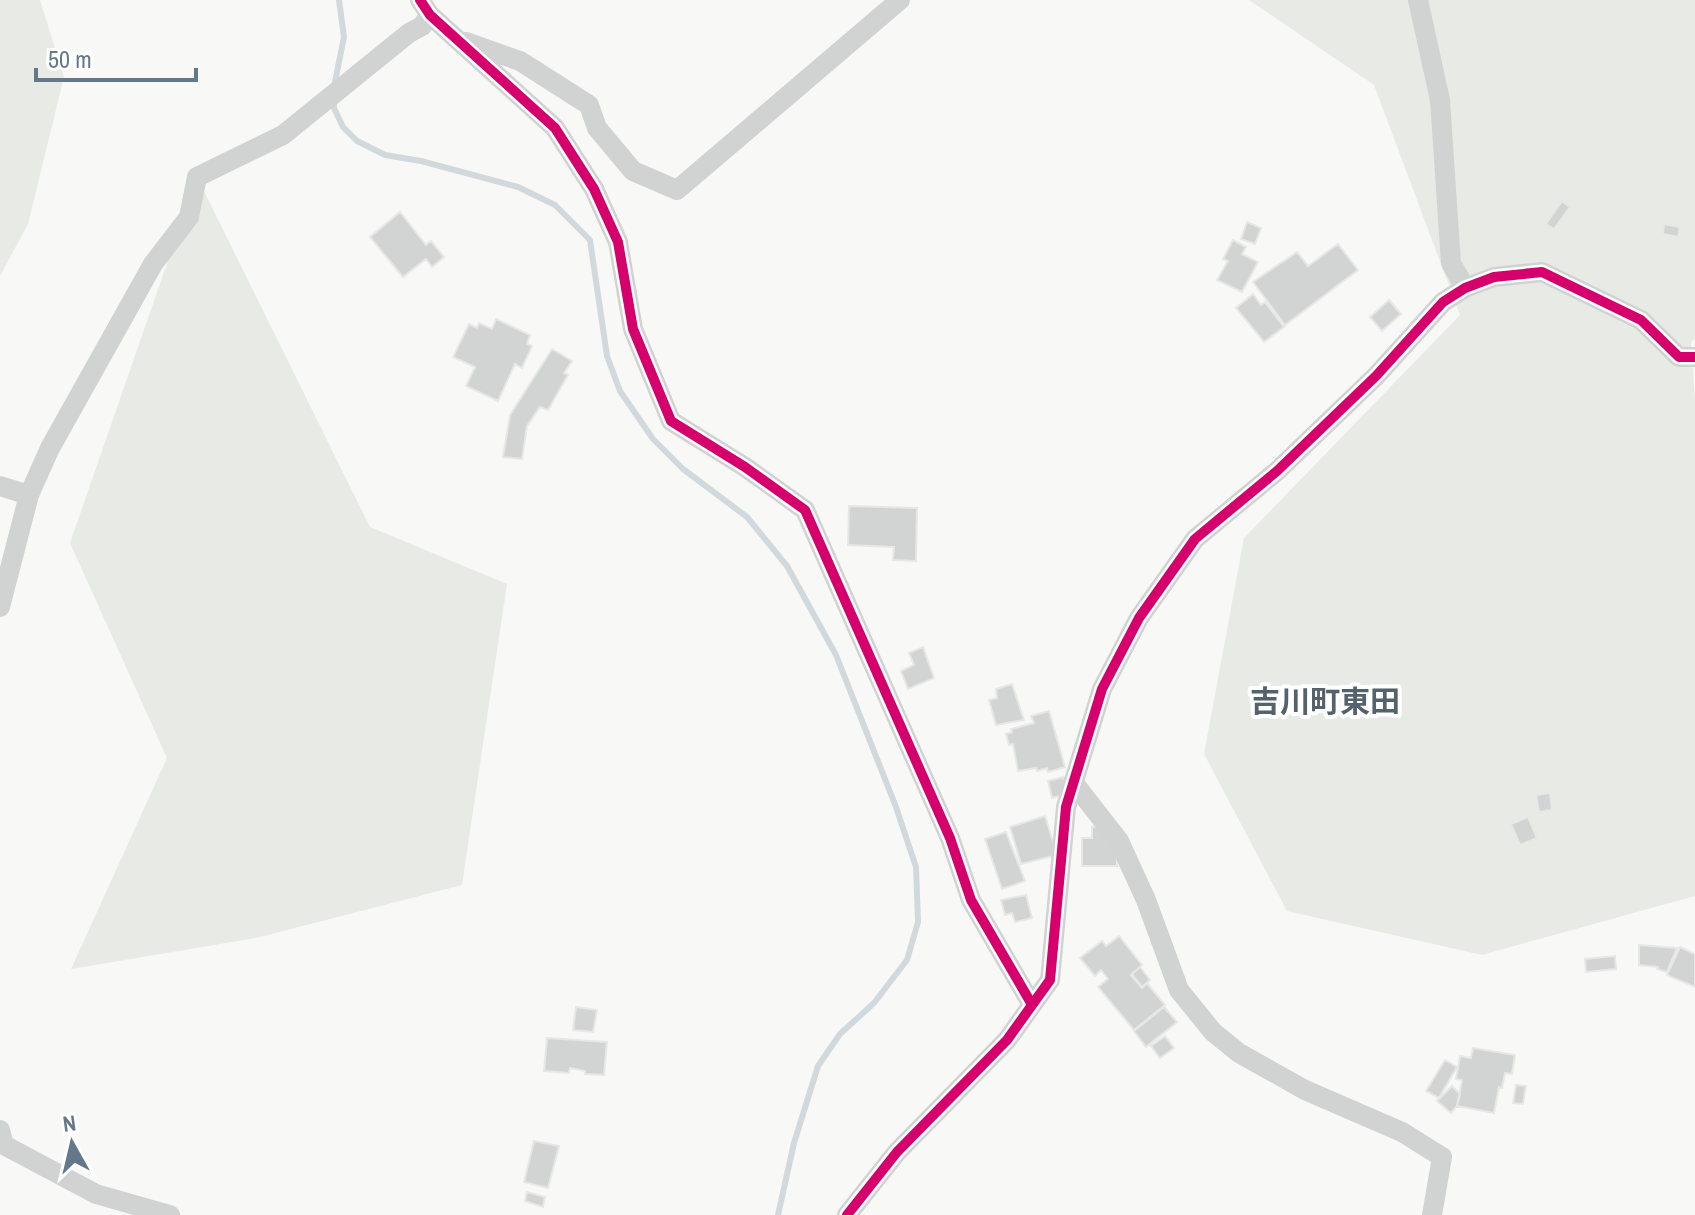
<svg xmlns="http://www.w3.org/2000/svg" width="1695" height="1215" viewBox="0 0 1695 1215" font-family="'Archivo Narrow','Noto Sans JP',sans-serif">
<rect width="100%" height="100%" fill="#f8f8f7"/>
<path fill="#e8ebe5" d="M 0,0 L 40,0 L 64,77 L 28,224 L 0,276 Z
M 1249,0 L 1695,0 L 1695,339 L 1691,342 L 1695,400 L 1695,896 L 1482,955 L 1287,911 L 1204,754 L 1244,538 L 1460,315 L 1374,85 Z
M 197,177 L 370,527 L 507,584 L 462,885 L 256,938 L 71,969 L 167,758 L 70,543 Z"/>
<g fill="none" stroke-linecap="round" stroke-linejoin="round">
<path stroke="#d2d9dc" stroke-width="6" d="M 334,87 L 344,37 L 339,0
M 334,98 L 334,108 L 343,127 L 357,141 L 385,155 L 421,161 L 518,187 L 555,205 L 590,240 L 607,356 L 620,391 L 653,439 L 683,469 L 747,517 L 787,566 L 836,655 L 896,807 L 916,867 L 918,922 L 907,960 L 874,1003 L 840,1034 L 818,1066 L 794,1143 L 778,1215"/>
</g>
<path fill="#d2d4d4" stroke="#e7e7e6" stroke-width="2" d="M 1562,201 L 1570,207 L 1554,229 L 1546,224 Z
M 400,212 L 426,245 L 431,241 L 444,257 L 432,267 L 426,259 L 403,277 L 370,237 Z
M 1247,222 L 1261,228 L 1255,244 L 1241,239 Z
M 1664,224 L 1680,227 L 1678,237 L 1663,234 Z
M 1233,240 L 1246,247 L 1242,254 L 1258,262 L 1242,292 L 1217,280 L 1228,261 L 1223,259 Z
M 1338,244 L 1358,270 L 1285,325 L 1253,282 L 1297,252 L 1308,266 Z
M 1253,294 L 1261,305 L 1265,302 L 1284,327 L 1264,342 L 1236,308 Z
M 1389,300 L 1401,314 L 1382,331 L 1370,317 Z
M 496,319 L 530,335 L 527,344 L 532,346 L 522,368 L 515,364 L 498,401 L 466,386 L 475,367 L 453,357 L 469,324 L 477,328 L 479,323 L 492,329 Z
M 552,349 L 572,361 L 564,373 L 568,375 L 548,410 L 540,407 L 527,426 L 522,459 L 503,457 L 510,415 Z
M 849,506 L 917,508 L 916,561 L 893,560 L 894,547 L 848,545 Z
M 923,647 L 934,678 L 908,689 L 901,671 L 914,665 L 909,653 Z
M 1012,684 L 1024,720 L 996,725 L 989,700 L 997,698 L 996,689 Z
M 1049,711 L 1065,767 L 1048,772 L 1047,768 L 1037,771 L 1036,768 L 1018,771 L 1013,744 L 1009,745 L 1006,734 L 1012,732 L 1011,729 L 1034,723 L 1031,716 Z
M 1063,777 L 1067,794 L 1052,798 L 1048,781 Z
M 1550,793 L 1552,810 L 1539,812 L 1536,795 Z
M 1045,816 L 1057,855 L 1021,864 L 1010,827 Z
M 1528,817 L 1537,838 L 1520,845 L 1511,824 Z
M 1092,827 L 1113,827 L 1117,843 L 1117,866 L 1082,866 L 1082,838 L 1092,838 Z
M 1006,832 L 1025,881 L 1002,889 L 985,839 Z
M 1026,895 L 1032,918 L 1015,922 L 1012,913 L 1005,915 L 1001,900 Z
M 1119,936 L 1142,965 L 1131,975 L 1142,988 L 1147,983 L 1165,1005 L 1134,1030 L 1098,987 L 1108,979 L 1101,970 L 1095,976 L 1080,958 L 1102,941 L 1106,946 Z
M 1639,945 L 1677,948 L 1667,972 L 1657,969 L 1658,967 L 1639,965 Z
M 1680,947 L 1695,954 L 1695,987 L 1667,975 Z
M 1615,956 L 1616,969 L 1586,972 L 1585,959 Z
M 1140,967 L 1150,980 L 1142,987 L 1132,974 Z
M 576,1007 L 597,1010 L 593,1032 L 573,1030 Z
M 1164,1007 L 1177,1022 L 1146,1047 L 1134,1031 Z
M 1165,1036 L 1174,1048 L 1160,1058 L 1151,1046 Z
M 547,1038 L 607,1042 L 604,1075 L 585,1074 L 585,1071 L 570,1068 L 569,1073 L 544,1071 Z
M 1473,1048 L 1515,1055 L 1512,1074 L 1505,1073 L 1502,1088 L 1499,1087 L 1494,1113 L 1457,1106 L 1462,1080 L 1456,1079 L 1460,1056 L 1471,1058 Z
M 1445,1060 L 1457,1067 L 1439,1098 L 1426,1091 Z
M 1516,1085 L 1526,1086 L 1523,1104 L 1513,1103 Z
M 1452,1086 L 1460,1094 L 1457,1106 L 1451,1113 L 1437,1101 Z
M 534,1141 L 559,1146 L 548,1188 L 524,1182 Z
M 527,1192 L 545,1197 L 543,1207 L 525,1201 Z"/>
<g fill="none" stroke-linecap="round" stroke-linejoin="round">
<path stroke="#d1d3d3" stroke-width="20" d="M 420,0 L 430,15 L 555,128 L 594,189 L 618,242 L 633,329 L 671,421 L 745,467 L 805,510 L 950,838 L 971,900 L 1031,1003
M 1418,0 L 1440,100 L 1451,263 L 1465,288
M 466,42 L 520,61 L 589,105 L 597,128 L 633,171 L 677,190 L 900,0
M 0,486 L 29,495
M 0,607 L 29,495 L 50,448 L 153,264 L 189,217 L 197,177 L 283,135 L 409,33 L 422,26 L 430,15
M 1073,782 L 1119,841 L 1146,900 L 1179,990 L 1213,1032 L 1239,1053 L 1305,1090 L 1402,1132 L 1442,1157 L 1432,1215
M 0,1130 L 4,1145 L 96,1194 L 170,1215
M 847,1215 L 897,1152 L 1007,1040 L 1050,980 L 1066,807 L 1102,689 L 1139,618 L 1195,539 L 1277,471 L 1376,376 L 1443,302 L 1465,288 L 1494,277 L 1542,272 L 1641,320 L 1679,357 L 1695,357"/>
<g stroke="#fff" stroke-width="15">
<path id="cycleway" d="M 420,0 L 430,15 L 555,128 L 594,189 L 618,242 L 633,329 L 671,421 L 745,467 L 805,510 L 950,838 L 971,900 L 1031,1003
M 847,1215 L 897,1152 L 1007,1040 L 1050,980 L 1066,807 L 1102,689 L 1139,618 L 1195,539 L 1277,471 L 1376,376 L 1443,302 L 1465,288 L 1494,277 L 1542,272 L 1641,320 L 1679,357 L 1695,357"/>
</g>
<use href="#cycleway" stroke="#d6006c" stroke-width="10"/>
</g>
<g text-anchor="middle" dominant-baseline="central" stroke-width="8" stroke-linejoin="round" paint-order="stroke">
<g font-size="30" font-weight="bold" fill="#54626d" stroke="#fff">
<text x="1325" y="701">吉川町東田</text>
</g>
</g>
<g transform="translate(72 1143) rotate(352)" stroke="#ffffff" stroke-width="6" paint-order="stroke">
<path d="M0-6L14 30L0 20L-14 30Z" fill="#657889"/>
<text y="-12" font-size="22" font-weight="bold" text-anchor="middle" fill="#657889">N</text>
</g>
<path d="M36 68v12h160v-12" fill="none" stroke="#657889" stroke-width="4"/>
<text x="48" y="68" font-size="24" fill="#657889" stroke="#ffffff" stroke-width="6" paint-order="stroke">50 m</text>
</svg>
